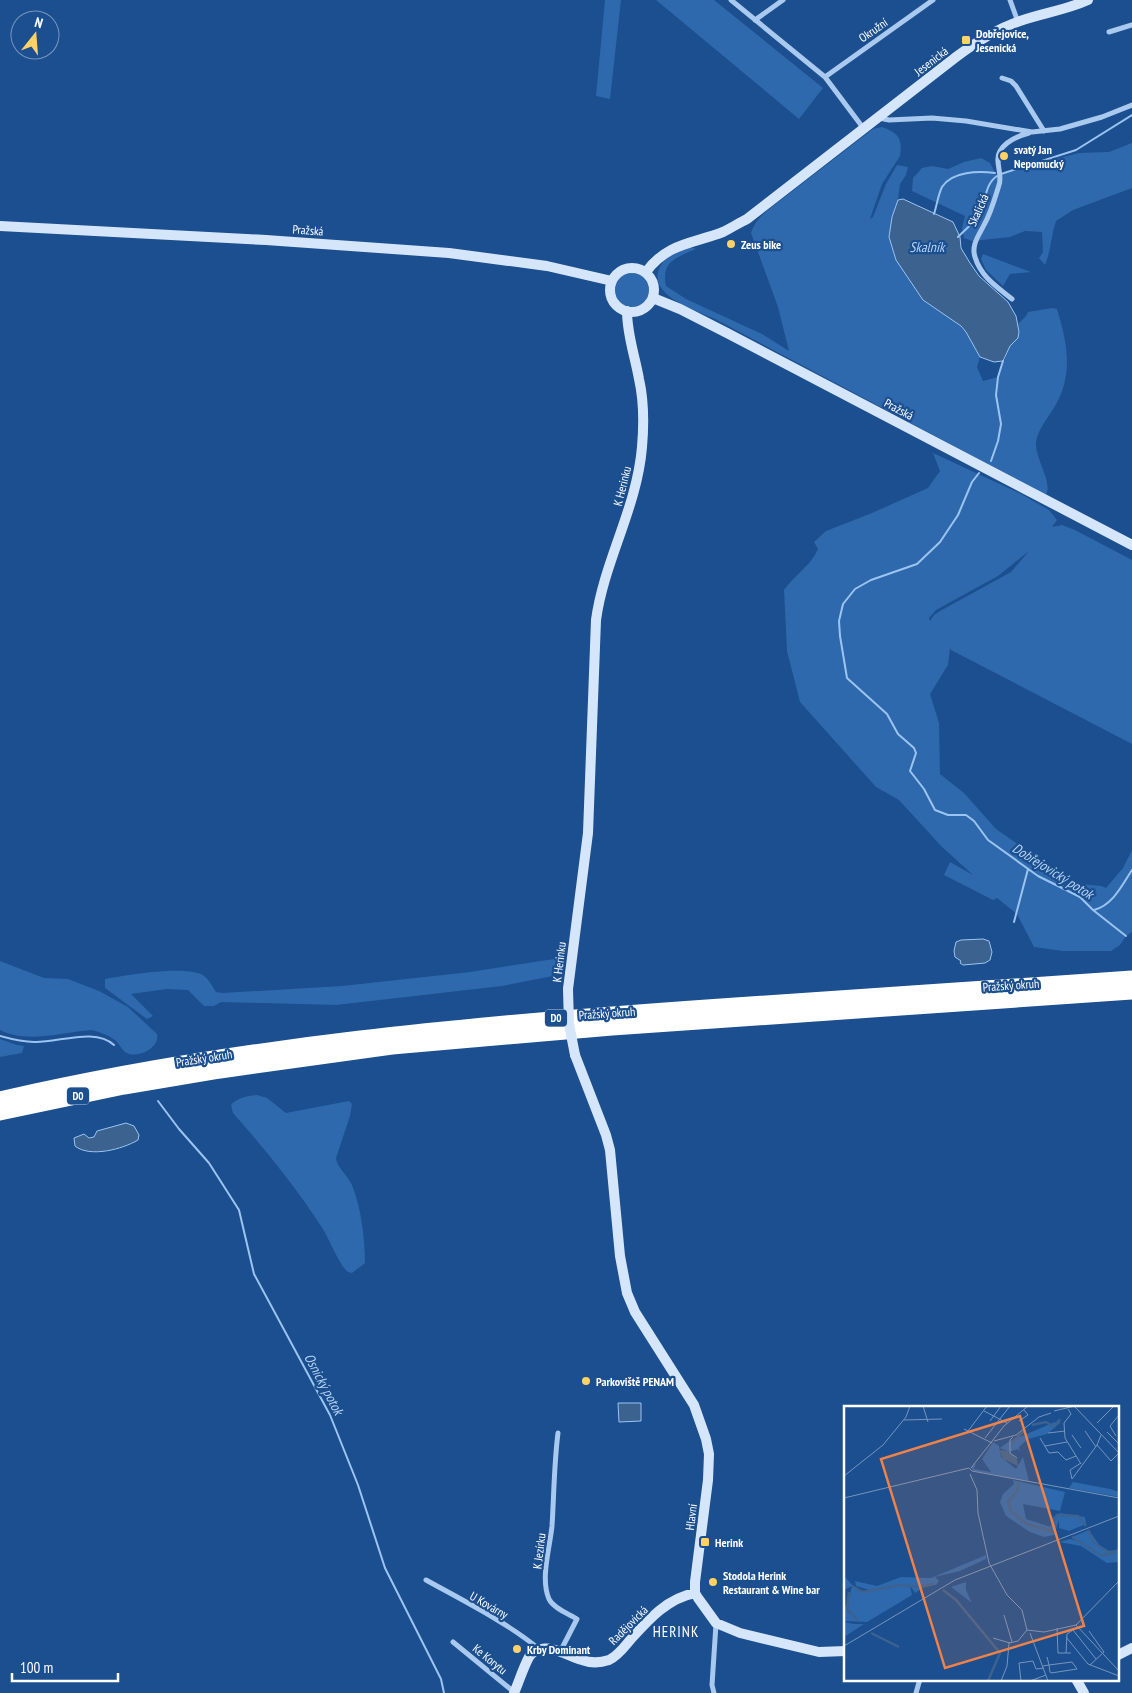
<svg xmlns="http://www.w3.org/2000/svg" width="1132" height="1693" viewBox="0 0 1132 1693" font-family="'PT Sans Narrow',sans-serif">
<rect width="100%" height="100%" fill="#1b4f8f"/>
<path fill="#2e69ad" fill-rule="evenodd" d="M 605,0 L 621,0 L 610,99 L 596,96 Z
M 656,0 L 714,0 L 823,88 L 799,119 Z
M 882,127 C 898,133 903,138 900,156 L 882,184 L 870,219 L 873,217 L 886,184 L 897,165 L 908,167 L 906,175 L 900,184 L 898,200 L 892,217 L 889,236 L 896,260 L 966,332 L 980,357 L 977,367 L 983,381 L 998,377 L 1010,346 L 1018,338 L 1019,332 L 1018,324 L 1026,316 L 1028,312 L 1052,308 L 1057,309 C 1067,342 1074,374 1055,406 C 1049,417 1037,430 1036,443 C 1035,459 1053,482 1046,495 L 715,319 C 697,311 652,297 658,272 C 662,257 677,251 691,247 L 696,249 C 676,258 661,261 666,286 L 686,299 L 762,334 L 789,351 L 778,307 L 751,233 C 755,220 763,214 773,206 L 873,129 Z
M 1132,143 L 1132,188 L 1073,210 L 1056,221 C 1051,236 1051,251 1045,265 L 1039,258 L 1043,252 L 1042,232 L 1025,231 L 1010,237 L 972,241 L 964,238 L 962,228 L 965,216 L 912,191 L 913,178 L 922,168 L 932,166 L 948,169 L 964,162 L 981,158 L 990,163 L 997,176 L 1016,169 L 1079,153 L 1109,152 Z
M 983,254 L 1031,272 L 1010,274 L 1003,286 L 986,270 L 981,259 Z
M615 290a17 17 0 1 1 34 0a17 17 0 1 1-34 0Z
M 933,453 L 1021,494 L 1049,510 L 1057,520 L 1052,527 L 1062,525 L 1075,530 L 1132,560 L 1132,744 L 951,650 L 950,648 L 948,665 L 930,694 L 939,723 L 940,774 L 964,793 L 996,829 L 1029,852 L 1039,861 L 1054,871 L 1082,884 L 1101,886 L 1106,888 L 1123,868 L 1132,850 L 1132,932 L 1126,936 L 1120,945 L 1111,951 L 1063,951 L 1034,947 L 1017,914 L 997,898 L 993,900 L 944,875 L 950,862 L 973,875 L 941,846 L 899,800 L 876,787 L 800,702 L 787,651 L 784,590 C 794,575 811,566 818,549 L 814,542 L 826,531 L 872,513 L 928,488 L 940,471 ZM 1029,551 L 1011,572 L 940,611 L 934,615 L 930,621 L 929,618 L 936,610 L 998,576 Z
M 562,949 L 558,975 L 502,986 L 336,1005 L 221,1002 L 214,1006 L 204,1006 L 188,990 L 167,989 L 131,994 L 153,1016 L 147,1019 L 105,988 L 105,979 C 128,975 180,966 201,974 C 208,977 212,986 216,992 L 222,993 L 342,986 L 470,972 L 554,959 Z
M 0,961 L 44,978 L 68,979 L 99,991 L 128,1007 L 157,1034 C 160,1047 141,1057 129,1054 C 122,1052 120,1044 115,1040 C 108,1035 100,1032 92,1030 C 62,1032 28,1044 0,1030 Z
M 0,1039 L 17,1045 L 24,1046 L 22,1053 L 0,1057 Z
M 257,1095 L 267,1098 L 286,1113 L 349,1101 L 352,1104 L 350,1116 L 336,1158 C 336,1166 348,1176 352,1185 C 361,1207 365,1239 365,1263 L 352,1273 L 348,1272 C 339,1265 329,1238 321,1226 C 295,1186 265,1149 233,1113 L 231,1105 C 237,1098 248,1096 257,1095 Z"/>
<path fill="#3c6290" stroke="#9cc4f0" d="M 903,199 L 953,222 L 960,237 L 961,248 L 970,263 L 979,276 L 1008,302 L 1016,316 L 1019,332 L 1018,338 L 1010,346 L 1003,361 L 994,362 L 980,357 L 966,332 L 961,326 L 923,300 L 896,260 L 889,237 L 892,217 L 898,200 Z
M 983,939 L 989,941 L 992,952 L 990,960 L 985,963 L 963,965 L 960,963 L 961,961 L 955,957 L 954,951 L 956,942 L 961,940 Z
M 126,1123 L 134,1126 L 139,1135 L 138,1140 C 123,1149 90,1158 75,1146 L 74,1138 L 84,1134 L 89,1138 L 94,1137 L 97,1131 Z
M 618,1403 L 641,1403 L 641,1421 L 619,1422 Z"/>
<g fill="none" stroke-linecap="round" stroke-linejoin="round">
<path stroke="#9cc4f0" stroke-width="2" d="M 1001,174 L 1076,150 L 1132,115
M 934,214 C 937,205 938,195 942,187 C 952,171 979,171 995,173
M 958,237 C 966,229 975,222 980,213 C 986,200 985,184 997,176
M 991,461 L 998,441 L 1001,424 L 996,395 L 998,377 L 1003,361
M 979,473 L 972,482 L 958,515 L 940,542 L 917,564 L 871,580 L 855,589 L 843,604 L 839,621 L 840,636 L 847,678 L 887,714 L 898,734 L 914,748 L 916,753 L 910,771 L 924,789 L 935,810 L 948,815 L 966,815 L 974,821 L 988,840 L 1038,876 L 1080,897 L 1093,910 L 1126,936
M 1094,910 C 1113,905 1122,885 1132,870
M 1014,922 L 1028,869
M 0,1036 C 11,1039 23,1042 34,1042 C 58,1043 95,1027 114,1045
M 158,1101 L 179,1129 L 209,1163 L 239,1210 L 254,1274 L 330,1415 L 358,1485 L 385,1568 L 441,1679 L 444,1693"/>
<path stroke="#a9c9ee" stroke-width="5" d="M 731,0 L 825,77 L 864,129
M 1010,0 L 1018,22
M 755,20 L 783,0
M 1109,32 L 1132,25
M 825,77 L 933,0
M 1002,78 L 1011,81 L 1016,86 L 1044,131
M 879,118 L 889,120 L 932,118 L 966,121 L 1032,132 L 1060,129 L 1102,117 L 1132,105
M 1012,299 C 997,287 981,277 975,257 C 971,245 979,235 984,225 C 991,213 995,198 999,185 C 1003,174 994,161 1000,151 C 1006,141 1018,136 1029,133
M 558,1433 C 554,1464 554,1495 552,1526 C 550,1547 540,1579 549,1599 C 553,1608 569,1614 577,1619 L 560,1652
M 426,1580 C 462,1600 508,1623 539,1649
M 453,1642 L 514,1692
M 714,1693 L 712,1685 L 716,1624
M 916,1693 L 920,1679"/>
<path stroke="#d6e6fa" stroke-width="10" d="M 0,226 L 266,240 L 449,253 L 547,266 L 612,281
M610 290a22 22 0 1 1 44 0a22 22 0 1 1-44 0Z
M 646,272 C 667,243 692,244 723,232 C 731,228 739,223 747,219 L 956,57 C 976,42 996,29 1020,21 C 1043,13 1066,10 1088,0
M 653,298 L 680,309 L 727,333 L 1132,545
M 568,989 L 588,833 L 596,620 C 604,561 637,508 642,447 C 644,424 644,401 639,379 C 635,356 627,335 627,311
M 575,1055 L 606,1135 L 610,1150 L 620,1256 L 627,1293 L 635,1312 L 694,1405 L 706,1439 L 709,1454 L 708,1480 L 695,1582 L 695,1593 L 698,1598 L 716,1623 L 740,1633 L 819,1652 L 846,1651
M 1118,1655 L 1132,1648
M 1076,1679 L 1084,1693
M 514,1693 C 519,1682 523,1668 529,1657 C 541,1638 567,1656 582,1660 C 590,1663 600,1663 609,1660 C 618,1656 625,1646 631,1639 C 649,1619 668,1598 695,1593"/>
<path stroke="#fff" stroke-width="15" d="M 0,1099 C 238,1044 477,1023 721,1006 C 858,997 995,987 1132,978
M 0,1113 L 124,1087 L 213,1072 L 392,1047 L 612,1028 L 1132,992"/>
<path stroke="#d6e6fa" stroke-width="10" d="M 568,989 L 569,1024 L 575,1055"/>
</g>
<g fill="#ffd166" stroke="#1b4f8f" stroke-width="2">
<rect x="961" y="35" width="10" height="10" rx="2.5"/>
<circle cx="1004" cy="156" r="5"/>
<circle cx="731" cy="244" r="5"/>
<circle cx="586" cy="1381" r="5"/>
<rect x="700" y="1537" width="10" height="10" rx="2.5"/>
<circle cx="713" cy="1582" r="5"/>
<circle cx="517" cy="1649" r="5"/>
</g>
<g text-anchor="middle" dominant-baseline="central" stroke-width="4.5" stroke-linejoin="round" paint-order="stroke">
<g fill="#1b4f8f" stroke="#bbcadd" stroke-width="1">
<rect x="545" y="1009.5" width="22" height="17" rx="4"/>
<rect x="67" y="1087.5" width="22" height="17" rx="4"/>
</g>
<g font-size="11" font-weight="bold" fill="#fff">
<text x="556" y="1018">D0</text>
<text x="78" y="1096">D0</text>
</g>
<g font-size="12" fill="#fff" stroke="#1b4f8f">
<text transform="translate(873 30) rotate(-35)">Okružní</text>
<text transform="translate(931 61) rotate(-38)">Jesenická</text>
<text transform="translate(978 210) rotate(-66)">Skalická</text>
<text transform="translate(308 230) rotate(4)">Pražská</text>
<text transform="translate(899 409) rotate(28)">Pražská</text>
<text transform="translate(622 486) rotate(-76)">K Herinku</text>
<text transform="translate(559 962) rotate(-83)">K Herinku</text>
<text transform="translate(1011 985) rotate(-4)">Pražský okruh</text>
<text transform="translate(607 1013) rotate(-4)">Pražský okruh</text>
<text transform="translate(204 1058) rotate(-9)">Pražský okruh</text>
<text transform="translate(691 1517) rotate(-83)">Hlavní</text>
<text transform="translate(539 1551) rotate(-83)">K Jezírku</text>
<text transform="translate(489 1605) rotate(30)">U Kovárny</text>
<text transform="translate(628 1625) rotate(-45)">Radějovická</text>
<text transform="translate(490 1659) rotate(39)">Ke Korytu</text>
</g>
<g font-size="12" font-weight="bold" fill="#fff" stroke="#1b4f8f" text-anchor="start">
<text x="976" y="33">Dobřejovice,<tspan x="976" dy="14">Jesenická</tspan></text>
<text x="1014" y="149">svatý Jan<tspan x="1014" dy="14">Nepomucký</tspan></text>
<text x="741" y="244">Zeus bike</text>
<text x="596" y="1381">Parkoviště PENAM</text>
<text x="715" y="1542">Herink</text>
<text x="723" y="1575">Stodola Herink<tspan x="723" dy="14">Restaurant &amp; Wine bar</tspan></text>
<text x="527" y="1649">Krby Dominant</text>
</g>
<g font-size="14" font-style="italic" fill="#b5d3f5" stroke="#1b4f8f">
<text x="927" y="247">Skalník</text>
<text transform="translate(1053 871) rotate(32)">Dobřejovický potok</text>
<text transform="translate(324 1384) rotate(62)">Osnický potok</text>
</g>
<g font-size="15" letter-spacing="1" fill="#fff" stroke="#1b4f8f">
<text x="676" y="1631">HERINK</text>
</g>
</g>
<g transform="translate(844 1406)">
<rect width="275" height="275" fill="#1b4f8f"/>
<path d="M 211,16 L 217,16 L 203,28 L 184,33 L 175,41 L 176,46 L 174,43 L 165,46 L 156,42 L 164,36 ZM 149,36 L 155,40 L 157,51 L 172,63 L 179,51 L 185,75 L 130,65 L 128,63 L 128,61 L 130,59 L 132,58 L 130,63 L 147,66 L 138,53 ZM 169,74 L 221,86 L 216,105 L 179,98 L 182,113 L 207,121 L 209,111 L 216,107 L 241,111 L 242,118 L 225,125 L 215,122 L 215,114 L 210,129 L 200,131 L 186,126 L 162,110 L 156,96 L 159,88 L 170,78 ZM 229,76 L 266,83 L 275,86 L 275,91 L 225,82 ZM 245,124 L 257,142 L 266,145 L 275,143 L 275,156 L 263,157 L 237,140 L 215,136 L 226,133 L 240,137 L 228,131 ZM 142,149 L 142,153 L 116,165 L 91,171 L 95,175 L 92,179 L 70,180 L 79,182 L 71,187 L 66,179 L 68,189 L 23,216 L 0,215 L 0,196 L 4,206 L 10,210 L 3,201 L 8,180 L 0,184 L 0,170 L 12,183 L 21,186 L 25,184 L 12,180 L 11,175 L 33,180 L 57,171 L 87,172 ZM 122,176 L 122,184 L 128,197 L 107,181 ZM 0,216 L 10,218 L 20,218 L 0,231 Z" fill="#2e69ad"/>
<path d="M 155,44 L 163,45 L 173,53 L 174,60 L 159,53 Z" fill="#3c6290"/>
<path fill="none" stroke="#3c6290" stroke-width="2.5" d="M 188,19 L 202,16 L 210,21 L 216,13M 167,37 L 181,24M 175,75 L 173,85 L 164,96 L 167,105 L 183,118 L 211,126M 206,124 L 213,109 L 234,110 L 242,120M 244,124 L 250,137 L 266,147M 228,131 L 258,150 L 275,145M 55,179 L 77,181 L 90,178M 8,180 L 19,186 L 55,179M 99,184 L 112,194 L 156,247 L 144,275M 5,186 L 3,202 L 14,215M 27,227 L 55,241"/>
<path fill="none" stroke="#7695bc" stroke-width="1" d="M 79,0 L 84,16M 230,0 L 275,47M 224,3 L 227,8 L 220,17 L 221,32 L 237,58M 140,5 L 163,17M 210,5 L 231,0M 60,14 L 98,13M 146,15 L 157,0M 175,15 L 184,9 L 180,4M 253,17 L 270,0M 120,23 L 148,37M 124,25 L 143,0M 241,25 L 252,41M 263,26 L 275,38M 204,27 L 221,25M 228,29 L 237,42M 272,30 L 266,20 L 275,9M 169,31 L 166,34 L 166,47 L 173,52M 141,32 L 166,0M 196,32 L 205,47 L 214,46 L 222,54 L 232,50M 150,35 L 172,29 L 195,11 L 207,7M 253,39 L 267,55 L 275,47M 201,40 L 223,36M 237,57 L 226,64 L 228,73 L 253,39 L 257,29M 127,62 L 160,20 L 184,0M 128,65 L 275,92M 126,68 L 133,84 L 134,107 L 145,157 L 163,189 L 178,204 L 183,224M 0,70 L 39,39 L 62,11 L 66,0M 0,92 L 125,62 L 128,65M 160,209 L 168,236M 232,219 L 275,265M 213,222 L 214,247 L 227,247M 183,224 L 200,226 L 232,219 L 275,175M 245,225 L 260,246 L 246,259M 186,227 L 204,275M 222,231 L 244,258 L 275,270M 149,232 L 166,237M 0,240 L 111,174 L 275,110M 222,247 L 223,228 L 229,224 L 252,253M 199,260 L 205,259 L 228,256 L 233,263 L 207,267 L 206,266 L 205,259 L 203,251M 157,275 L 163,260 L 165,237 L 174,235 L 183,224M 177,275 L 175,257 L 189,255 L 192,263 L 200,262M 186,275 L 202,269"/>
<path fill="#ee8249" fill-opacity="0.15" stroke="#ee8249" stroke-width="2.5" d="M 176,10 L 240,220 L 101,262 L 37,53 Z"/>
<rect width="275" height="275" fill="none" stroke="#fff" stroke-width="2.5"/>
</g>
<g transform="translate(35 35) rotate(17)"><circle r="24" fill="#1b4f8f" stroke="#7695bc"/>
<path d="M0-4L9 19L0 12L-9 19Z" fill="#ffd166"/>
<text y="-8" font-size="14" font-weight="bold" text-anchor="middle" fill="#ffffff">N</text>
</g>
<path d="M12 1673v8h106v-8" fill="none" stroke="#ffffff" stroke-width="2.5"/>
<text x="20" y="1673" font-size="15" fill="#ffffff" stroke="#1b4f8f" stroke-width="4" paint-order="stroke">100 m</text>
</svg>
